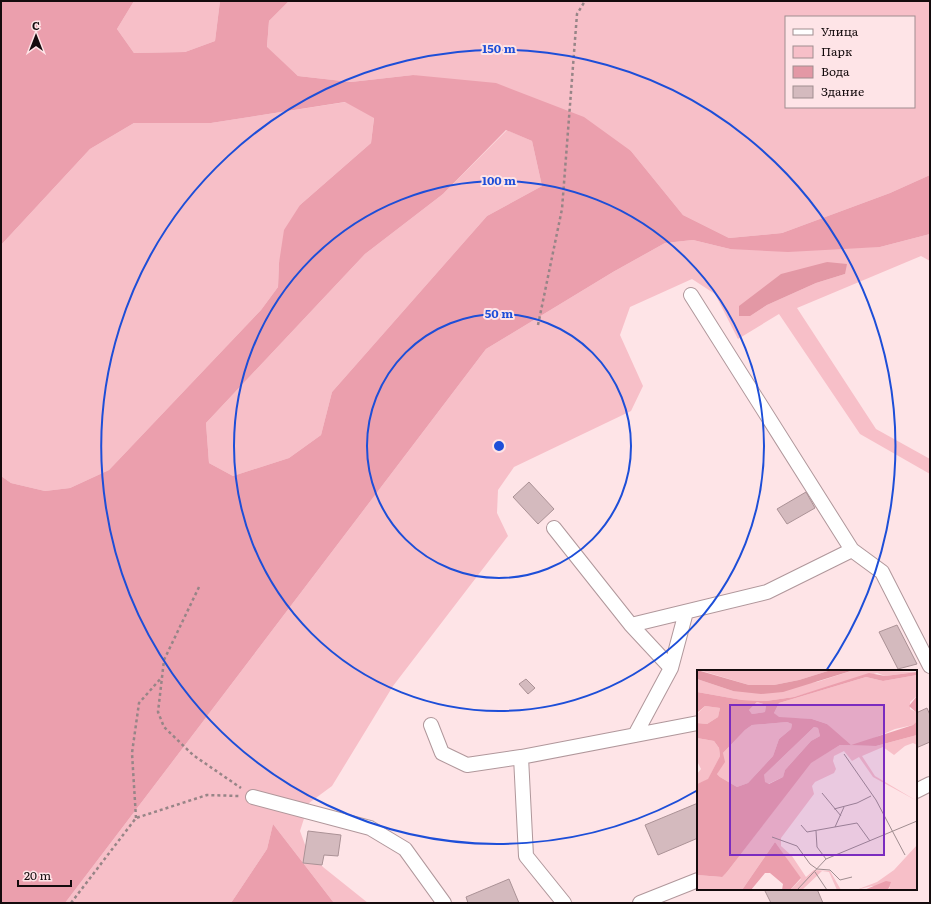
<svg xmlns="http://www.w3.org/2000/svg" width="931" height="904" viewBox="0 0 931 904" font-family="Literata,serif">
<rect width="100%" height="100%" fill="#fee4e7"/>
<path fill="#f7bfc8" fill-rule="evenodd" d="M 134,1 L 220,1 L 215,41 L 185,52 L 134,53 L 117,29 Z
M 289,1 L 930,1 L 930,175 L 890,193 L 782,233 L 729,238 L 683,215 L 631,151 L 413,75 L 351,82 L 298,76 L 267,48 L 269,21 ZM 786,17 L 914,17 L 914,107 L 786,107 Z
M 346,102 L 374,117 L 371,143 L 300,205 L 279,263 L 278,287 L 261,310 L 109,470 L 70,488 L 45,491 L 11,483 L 1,476 L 1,245 L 90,149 L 134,123 L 211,123 Z
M 507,130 L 532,141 L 542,186 L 487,216 L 332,392 L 321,435 L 289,458 L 233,476 L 209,463 L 206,423 L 365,254 L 443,194 Z
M 930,234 L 930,261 L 921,256 L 797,308 L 876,429 L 930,459 L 930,474 L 860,434 L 779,314 L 738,339 L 715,294 L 692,279 L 630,307 L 620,335 L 643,386 L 631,411 L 514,467 L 498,490 L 497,513 L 508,536 L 393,686 L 332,786 L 309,803 L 300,831 L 307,850 L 323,867 L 368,903 L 334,903 L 273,824 L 267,849 L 231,903 L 65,903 L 486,349 L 613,272 L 665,243 L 693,240 L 730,249 L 880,247 ZM 827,262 L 845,274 L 816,283 L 767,305 L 750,316 Z"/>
<path fill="#eb9fad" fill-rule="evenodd" d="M 1,1 L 134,1 L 117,29 L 134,53 L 185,52 L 215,41 L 220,1 L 289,1 L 269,21 L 267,47 L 298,76 L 351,82 L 413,75 L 496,83 L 584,117 L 631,151 L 683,215 L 729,238 L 782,233 L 890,193 L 930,175 L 930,234 L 880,247 L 788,252 L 730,249 L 693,240 L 665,243 L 613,272 L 486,349 L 65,903 L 1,903 L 1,476 L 11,483 L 45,491 L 70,488 L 109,470 L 261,310 L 278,287 L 279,263 L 284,230 L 300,205 L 371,143 L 374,118 L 345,102 L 211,123 L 134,123 L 90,149 L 1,245 ZM 506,130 L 532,141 L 542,186 L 487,216 L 332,392 L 321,435 L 289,458 L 233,476 L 209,463 L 206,423 L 365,254 L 443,194 Z
M 273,824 L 334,903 L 231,903 L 267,849 Z"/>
<path fill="#e398a5" d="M 827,262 L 847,264 L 845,274 L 816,283 L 767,305 L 750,316 L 739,316 L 739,306 L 781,274 Z"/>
<path fill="#d4babe" stroke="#ab9296" d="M 529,482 L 554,509 L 538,524 L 513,497 Z
M 806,492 L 815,508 L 787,524 L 777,509 Z
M 897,625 L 917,664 L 898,669 L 879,632 Z
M 526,679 L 535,688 L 528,694 L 519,684 Z
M 927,708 L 930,715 L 930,742 L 916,748 L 916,713 Z
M 698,803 L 698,838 L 658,855 L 645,825 Z
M 308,831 L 341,835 L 338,856 L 324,855 L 322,865 L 303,863 Z
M 509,879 L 519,903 L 468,903 L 466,897 Z
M 764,889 L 817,889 L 823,903 L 771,903 Z"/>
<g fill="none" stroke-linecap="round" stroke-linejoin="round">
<g stroke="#b0979b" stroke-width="16">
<path id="street" d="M 691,295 L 852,550 L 882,572 L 930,666
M 554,528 L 631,625 L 671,668
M 631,625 L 767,592 L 852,550
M 431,725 L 442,753 L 467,765 L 521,757 L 698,723
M 635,735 L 671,668 L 686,612
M 521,757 L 526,856 L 564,903
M 916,791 L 930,784
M 253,797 L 370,828 L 405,849 L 444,903
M 640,903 L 698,880"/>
</g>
<path stroke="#978587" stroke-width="2.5" stroke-dasharray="3 3" stroke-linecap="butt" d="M 538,325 L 562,209 L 577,14 L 585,1
M 199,587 L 164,660 L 158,712 L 164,727 L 193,755 L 241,788
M 136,818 L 132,753 L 139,703 L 162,677
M 71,903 L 136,818 L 207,795 L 239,796"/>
<use href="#street" stroke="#fff" stroke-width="14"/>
</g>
<g fill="none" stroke="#1d4ed8" stroke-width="2">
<circle cx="499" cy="446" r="132"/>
<circle cx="499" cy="446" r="265"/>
<path d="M698 790A397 397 0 1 1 826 671"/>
</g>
<g transform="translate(697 670)">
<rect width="220" height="220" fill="#fee4e7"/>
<path d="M 2,0 L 134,0 L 102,10 L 77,15 L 52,15 ZM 157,0 L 220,2 L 188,6 L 180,3 L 97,27 L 69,31 L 45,30 L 0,22 L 0,9 L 36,21 L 120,12 ZM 220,5 L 220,26 L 213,32 L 213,39 L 219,42 L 220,51 L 216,55 L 198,59 L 163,74 L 154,75 L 146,71 L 130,54 L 115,49 L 82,48 L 77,43 L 82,33 L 169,7 L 186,11 ZM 60,32 L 69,35 L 68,42 L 55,44 L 52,40 ZM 8,36 L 23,38 L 21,47 L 10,54 L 0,53 L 0,44 ZM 90,52 L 95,54 L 94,59 L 82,69 L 76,86 L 51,113 L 40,117 L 23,107 L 20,104 L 26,83 L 48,60 L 55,55 ZM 117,57 L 121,58 L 123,66 L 114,71 L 88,100 L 86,107 L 71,114 L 67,112 L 67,105 ZM 220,65 L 220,75 L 216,73 L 208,76 L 197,85 L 186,77 L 165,86 L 178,106 L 220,131 L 176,107 L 162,87 L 155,91 L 147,81 L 137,86 L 136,91 L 139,99 L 137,103 L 118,112 L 115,116 L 117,124 L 84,168 L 84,176 L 95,186 L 109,207 L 117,200 L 133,201 L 144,220 L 140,220 L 132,202 L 125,201 L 105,220 L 93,220 L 104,209 L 78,172 L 45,220 L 0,220 L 0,205 L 24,207 L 30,202 L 113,93 L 143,75 L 179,76 ZM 0,68 L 17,71 L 22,78 L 23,86 L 11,110 L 0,114 L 0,104 L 4,99 L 0,91 ZM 220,175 L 220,220 L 191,220 L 193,217 L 175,216 L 159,220 L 180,212 L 197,200 Z" fill="#f7bfc8"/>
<path d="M 220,2 L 220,5 L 186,11 L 169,7 L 82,33 L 77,43 L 82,47 L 115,49 L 130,54 L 154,75 L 216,55 L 220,51 L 220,65 L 179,76 L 143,75 L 114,93 L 30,202 L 25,207 L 0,205 L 0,114 L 11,109 L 23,86 L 22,78 L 17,71 L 0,68 L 0,53 L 10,54 L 21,47 L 23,38 L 8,36 L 0,43 L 0,22 L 45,30 L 69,31 L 97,27 L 172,3 L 188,6 ZM 60,32 L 69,35 L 68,42 L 55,44 L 52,40 ZM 90,52 L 95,54 L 94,59 L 82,69 L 76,86 L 51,113 L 40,117 L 23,107 L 20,104 L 28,92 L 26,83 L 48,60 L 55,55 ZM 117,57 L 121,58 L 123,66 L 114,71 L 88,100 L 86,107 L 72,114 L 68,112 L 67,105 ZM 220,26 L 220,43 L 212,36 ZM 78,172 L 104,208 L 93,220 L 85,220 L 86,214 L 73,203 L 68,203 L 54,220 L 45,220 ZM 189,211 L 194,212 L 191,220 L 167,220 Z" fill="#eb9fad" fill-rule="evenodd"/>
<path d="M 0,0 L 52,15 L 77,15 L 102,10 L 134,0 L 157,0 L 86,22 L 64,24 L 36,21 L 0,9 Z" fill="#e398a5"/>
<path fill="none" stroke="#a08d90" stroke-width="1" d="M 147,84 L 179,130 L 208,185M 125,123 L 144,146M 137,139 L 160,133 L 174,126M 104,155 L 110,162 L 160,153 L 173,171M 138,157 L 147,137M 119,161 L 120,177 L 129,189M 75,167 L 100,176 L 113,194 L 120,199 L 133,200 L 143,210 L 155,207M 118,202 L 130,220M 100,220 L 129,189 L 220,151"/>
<path fill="#7b2cbf" fill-opacity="0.15" stroke="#7b2cbf" stroke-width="2" d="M 33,35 L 187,35 L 187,185 L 33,185 Z"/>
<rect width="220" height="220" fill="none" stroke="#140b0d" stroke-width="2"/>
</g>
<circle cx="499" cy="446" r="6" fill="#1d4ed8" stroke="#fee4e7" stroke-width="2"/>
<g font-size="12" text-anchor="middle" font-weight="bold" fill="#1d4ed8" stroke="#fee4e7" stroke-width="4" stroke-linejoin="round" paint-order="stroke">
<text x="499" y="53">150 m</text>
<text x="499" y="185">100 m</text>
<text x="499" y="318">50 m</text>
</g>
<rect width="931" height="904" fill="none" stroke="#140b0d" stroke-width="4"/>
<rect x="785" y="16" width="130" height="92" fill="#fee4e7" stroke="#a08d90"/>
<rect x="793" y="29" width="20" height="6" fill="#ffffff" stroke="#a08d90"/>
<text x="821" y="36" font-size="12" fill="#140b0d">Улица</text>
<rect x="793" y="46" width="20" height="12" fill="#f7bfc8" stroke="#a08d90"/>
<text x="821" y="56" font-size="12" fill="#140b0d">Парк</text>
<rect x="793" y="66" width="20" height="12" fill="#e398a5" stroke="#a08d90"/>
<text x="821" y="76" font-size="12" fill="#140b0d">Вода</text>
<rect x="793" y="86" width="20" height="12" fill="#d4babe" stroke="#a08d90"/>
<text x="821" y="96" font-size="12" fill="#140b0d">Здание</text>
<g transform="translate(36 36)" stroke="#fee4e7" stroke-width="3" paint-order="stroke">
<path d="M0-3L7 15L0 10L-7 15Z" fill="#140b0d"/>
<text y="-6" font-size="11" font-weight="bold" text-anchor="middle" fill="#140b0d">С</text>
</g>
<path d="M18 880v6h53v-6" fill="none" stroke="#140b0d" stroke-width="2"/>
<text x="24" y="880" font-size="12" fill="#140b0d" stroke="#fee4e7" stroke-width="3" paint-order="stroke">20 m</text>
</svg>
